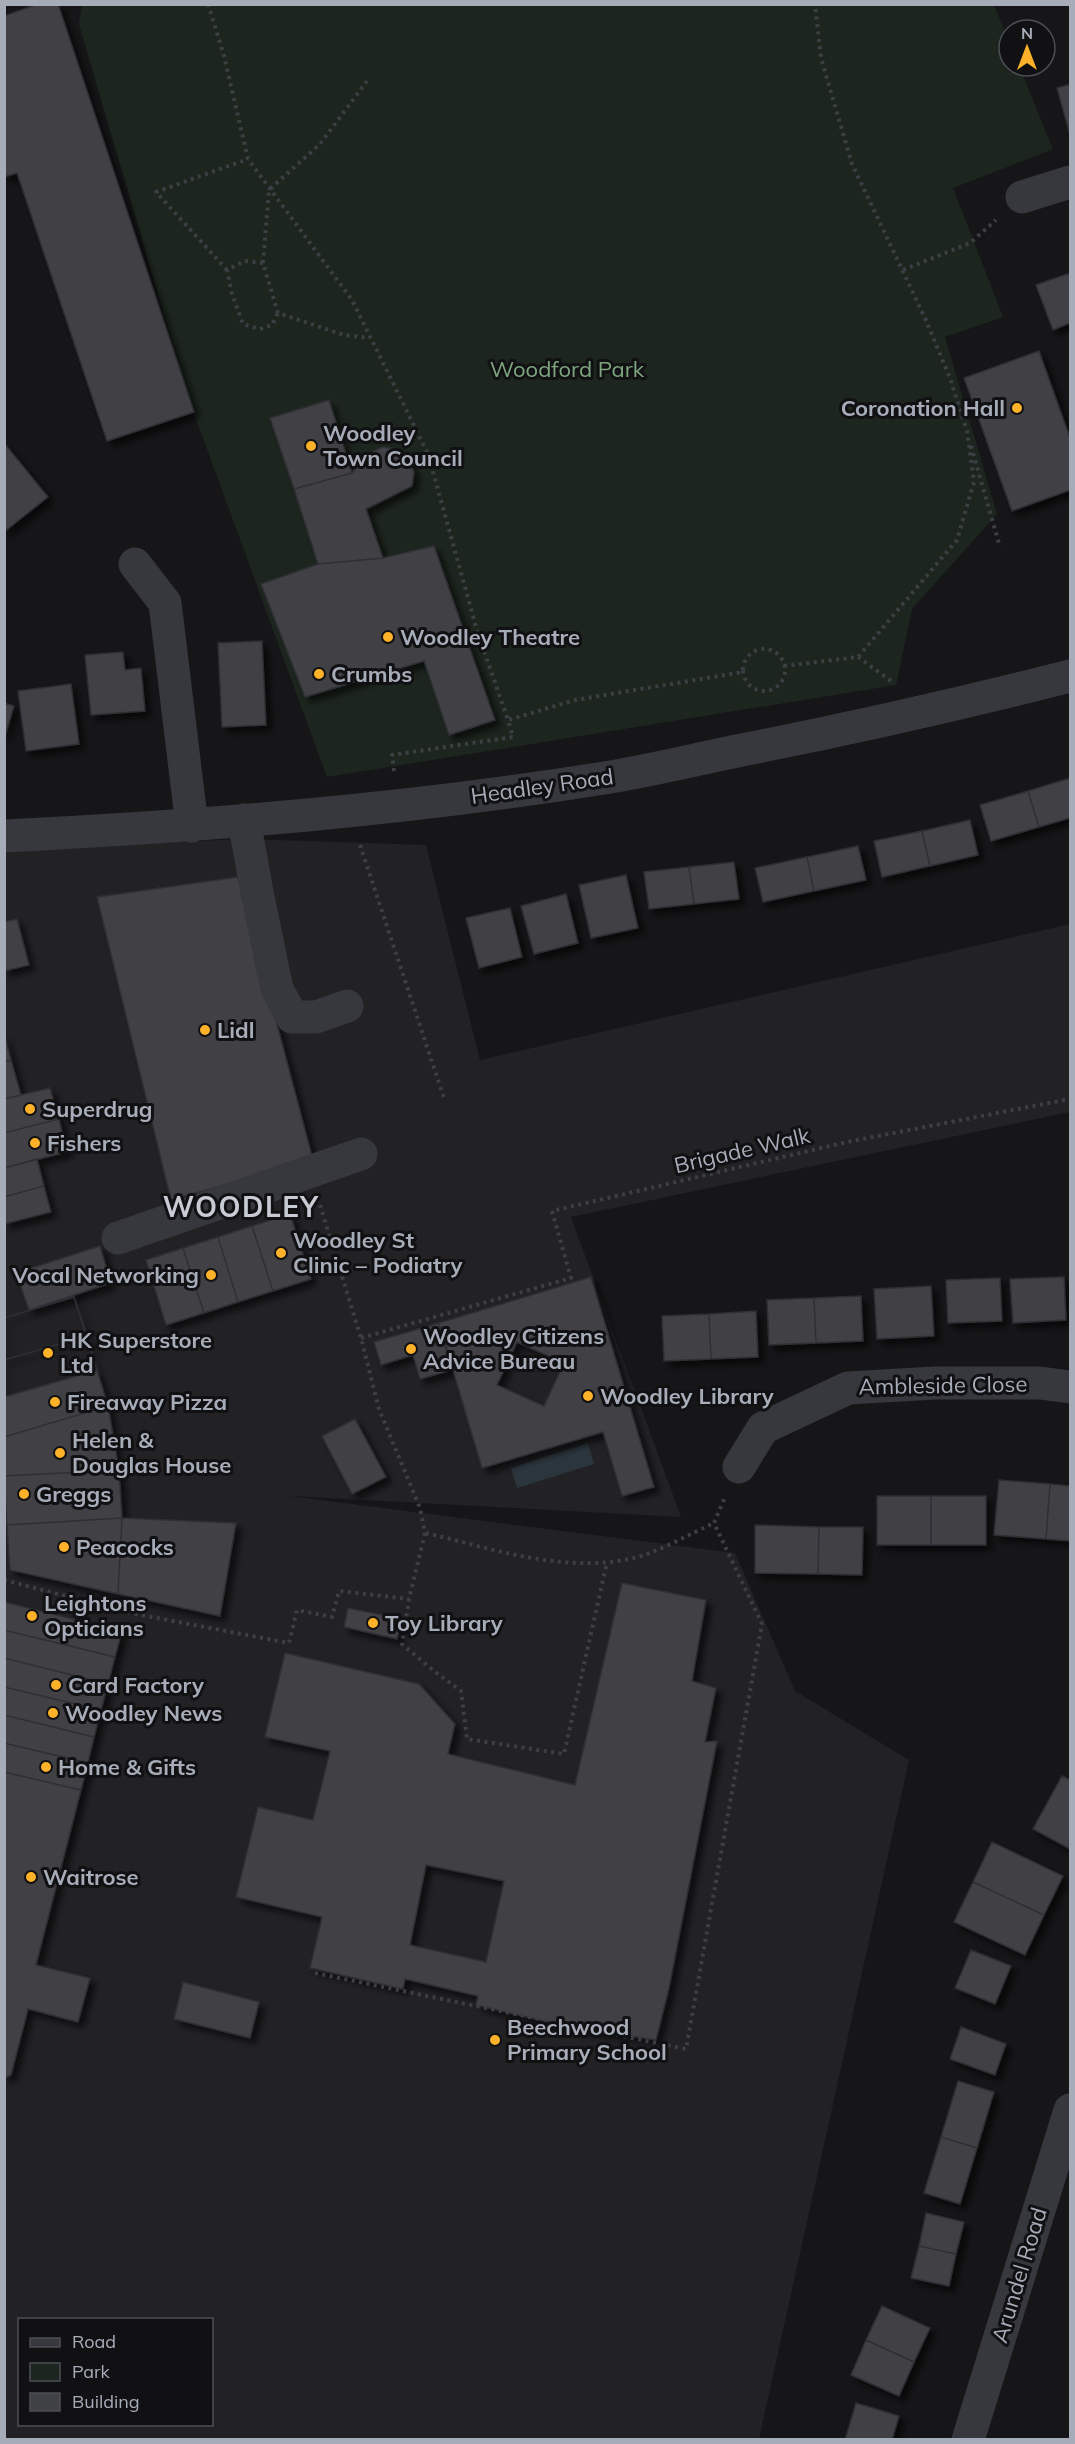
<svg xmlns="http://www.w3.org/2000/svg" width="1075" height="2444" viewBox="0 0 1075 2444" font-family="Mulish,sans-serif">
<defs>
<filter id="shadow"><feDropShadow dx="5.5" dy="5.5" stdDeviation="3" flood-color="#0009"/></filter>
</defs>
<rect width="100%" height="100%" fill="#161618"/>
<path fill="#222225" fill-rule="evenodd" d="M 243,839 L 426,845 L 480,1060 L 1070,924 L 1070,1112 L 571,1217 L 681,1517 L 289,1496 L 735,1553 L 795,1691 L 909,1760 L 759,2439 L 5,2439 L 4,849 ZM 20,2320 L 212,2320 L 212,2424 L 20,2424 Z"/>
<path fill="#1d261e" d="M 82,4 L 994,5 L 1009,41 L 1009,66 L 1019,66 L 1053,149 L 953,188 L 1003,317 L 945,337 L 997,514 L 912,609 L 896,685 L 327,777 L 188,397 L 79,24 Z"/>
<path fill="#2b353d" d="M 588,1443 L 594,1464 L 517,1488 L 511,1468 Z"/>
<path fill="#404145" stroke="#2f2f34" stroke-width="1.5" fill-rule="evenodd" filter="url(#shadow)" d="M 38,4 L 58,4 L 194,412 L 107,441 L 17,173 L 4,177 L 4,16 Z
M 1070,84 L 1070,135 L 1057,88 Z
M 1070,273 L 1070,323 L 1053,330 L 1036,285 Z
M 1039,351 L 1070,438 L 1070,490 L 1012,511 L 964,378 Z
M 329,400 L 352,473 L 294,489 L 270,418 Z
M 4,443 L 48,497 L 4,532 Z
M 382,447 L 397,449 L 408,460 L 414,472 L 412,486 L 366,509 L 383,558 L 318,564 L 294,489 L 352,473 L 365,456 Z
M 434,546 L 495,720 L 449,735 L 424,661 L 305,697 L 261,584 L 318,564 L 383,558 Z
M 262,641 L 266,725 L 222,727 L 218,643 Z
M 123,652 L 125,670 L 141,668 L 145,711 L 91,715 L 85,655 Z
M 71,684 L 79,744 L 26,751 L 18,691 Z
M 4,703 L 14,706 L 4,739 Z
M 1070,778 L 1070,818 L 1039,827 L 1028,791 Z
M 1028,791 L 1039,827 L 991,841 L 980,805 Z
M 970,820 L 978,855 L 930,866 L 922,831 Z
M 922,831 L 930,866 L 882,877 L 874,841 Z
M 858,846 L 866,880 L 814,891 L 807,857 Z
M 807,857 L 814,891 L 763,902 L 755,868 Z
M 734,862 L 739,899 L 694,904 L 689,867 Z
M 689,867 L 694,904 L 649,909 L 644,872 Z
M 626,875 L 638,928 L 591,938 L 579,885 Z
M 238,877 L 313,1160 L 171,1200 L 97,897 Z
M 566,894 L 578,943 L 534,954 L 521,906 Z
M 510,908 L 522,957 L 479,968 L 466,918 Z
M 17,919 L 29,965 L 4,971 L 4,922 Z
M 4,1033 L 11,1060 L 4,1062 Z
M 11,1060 L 21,1095 L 4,1099 L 4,1062 Z
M 50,1088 L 59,1119 L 4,1133 L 4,1099 Z
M 59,1119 L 67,1152 L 4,1168 L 4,1133 Z
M 37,1159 L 44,1186 L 4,1197 L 4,1168 Z
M 44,1186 L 51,1212 L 4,1224 L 4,1197 Z
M 290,1214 L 311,1279 L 273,1291 L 252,1226 Z
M 252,1226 L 273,1291 L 238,1302 L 218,1237 Z
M 218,1237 L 238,1302 L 204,1313 L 183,1248 Z
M 100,1246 L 111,1283 L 29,1310 L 16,1273 Z
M 183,1248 L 204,1313 L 166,1325 L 146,1260 Z
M 591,1277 L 654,1487 L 622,1496 L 603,1432 L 482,1468 L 439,1323 ZM 517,1342 L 564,1363 L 544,1406 L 497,1385 Z
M 1064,1277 L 1066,1320 L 1013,1323 L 1010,1279 Z
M 1000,1278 L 1002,1321 L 948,1323 L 946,1280 Z
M 931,1286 L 934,1336 L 877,1339 L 874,1289 Z
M 861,1296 L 863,1341 L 816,1343 L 814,1298 Z
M 74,1297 L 87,1336 L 4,1360 L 4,1318 Z
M 74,1297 L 97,1370 L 4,1397 L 4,1318 Z
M 814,1298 L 816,1343 L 769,1345 L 767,1300 Z
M 756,1311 L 758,1357 L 711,1359 L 709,1314 Z
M 709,1314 L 711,1359 L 664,1361 L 662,1316 Z
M 439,1323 L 452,1370 L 420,1379 L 413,1355 L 381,1365 L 374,1342 Z
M 87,1336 L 97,1370 L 4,1397 L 4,1360 Z
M 97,1370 L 108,1406 L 4,1437 L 4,1397 Z
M 108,1406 L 119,1470 L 4,1476 L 4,1437 Z
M 355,1419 L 386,1477 L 352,1494 L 322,1436 Z
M 119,1470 L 122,1518 L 7,1525 L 4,1476 Z
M 999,1480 L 1050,1484 L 1046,1539 L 994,1535 Z
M 1050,1484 L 1070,1486 L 1070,1541 L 1046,1539 Z
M 877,1496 L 931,1496 L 931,1545 L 877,1545 Z
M 931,1496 L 986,1496 L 986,1545 L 931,1545 Z
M 122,1518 L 118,1594 L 10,1570 L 7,1525 Z
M 122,1518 L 236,1523 L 220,1616 L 118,1594 Z
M 755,1525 L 819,1527 L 818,1574 L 755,1573 Z
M 819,1527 L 863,1527 L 862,1575 L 818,1574 Z
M 622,1583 L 706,1600 L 692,1681 L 716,1688 L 705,1742 L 717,1741 L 669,1988 L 656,2040 L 569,2027 L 476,2005 L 478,1996 L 405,1979 L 403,1989 L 310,1968 L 322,1917 L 236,1897 L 258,1807 L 313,1820 L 330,1751 L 265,1737 L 285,1653 L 419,1684 L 455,1724 L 448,1754 L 575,1785 ZM 426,1865 L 504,1881 L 486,1962 L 410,1945 Z
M 4,1602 L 122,1631 L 115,1657 L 4,1630 Z
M 348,1608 L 402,1619 L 397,1639 L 344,1627 Z
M 4,1630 L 115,1657 L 108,1684 L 4,1658 Z
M 4,1658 L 108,1684 L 101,1710 L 4,1687 Z
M 4,1687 L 101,1710 L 94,1737 L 4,1715 Z
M 4,1715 L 94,1737 L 88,1763 L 4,1743 Z
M 4,1743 L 88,1763 L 81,1790 L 4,1772 Z
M 4,1772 L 81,1790 L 36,1965 L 90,1978 L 78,2022 L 28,2009 L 11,2075 L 4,2078 Z
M 1062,1776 L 1070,1780 L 1070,1849 L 1033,1829 Z
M 992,1842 L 1063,1876 L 1044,1915 L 973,1882 Z
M 973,1882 L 1044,1915 L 1025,1955 L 954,1922 Z
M 971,1950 L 1011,1966 L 995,2004 L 955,1988 Z
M 183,1982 L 259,2002 L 250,2038 L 174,2019 Z
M 961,2027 L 1006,2044 L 995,2075 L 950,2059 Z
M 958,2081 L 994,2092 L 977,2148 L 941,2137 Z
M 941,2137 L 977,2148 L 960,2204 L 924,2193 Z
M 926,2213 L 964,2222 L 956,2254 L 919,2246 Z
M 919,2246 L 956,2254 L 949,2286 L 911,2278 Z
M 882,2306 L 930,2328 L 914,2362 L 866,2340 Z
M 866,2340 L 914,2362 L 899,2396 L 851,2375 Z
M 856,2403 L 899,2416 L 892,2440 L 845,2440 Z"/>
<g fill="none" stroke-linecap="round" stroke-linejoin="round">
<path stroke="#3c3f44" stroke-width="4" stroke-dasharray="3 4.5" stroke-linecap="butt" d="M 208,4 L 224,56 L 248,159 L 352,300 L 428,454 L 478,634 L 508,720
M 367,81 L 320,144 L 269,190 L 263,263 L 278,313 L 344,335 L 369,338
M 263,263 L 245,261 L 227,270 L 232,294 L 243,324 L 260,329 L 272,325 L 278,313
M 227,270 L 156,192 L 248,159
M 903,270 L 970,243 L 996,220
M 971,446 L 1000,547
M743 670a21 21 0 1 1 42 0a21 21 0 1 1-42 0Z
M 858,657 L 891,681
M 784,666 L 858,657 L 957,540 L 974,482 L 967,431 L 950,378 L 925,318 L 852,164 L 821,58 L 815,4
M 394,771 L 392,755 L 513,737 L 508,720 L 575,700 L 743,672
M 360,845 L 445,1101
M 320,1205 L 361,1338 L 379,1409 L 420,1508 L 425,1533 L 409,1599 L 402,1644 L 434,1671 L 461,1691 L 467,1739 L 564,1754 L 607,1562
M 361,1338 L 571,1278 L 552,1211 L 847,1142 L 1070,1099
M 426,1533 C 493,1549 565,1574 634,1558 C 656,1553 692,1533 714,1523
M 4,1580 L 136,1614 L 289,1643 L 297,1610 L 332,1617 L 339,1591 L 409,1599
M 315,1973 L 686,2049 L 762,1624 L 714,1523 L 725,1497"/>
<path stroke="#36383d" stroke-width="33" d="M 1022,197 L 1070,182
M 135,564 L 165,603 L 192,826
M 244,820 L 257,892 L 277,989 L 292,1017 L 316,1017 L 347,1006
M 4,836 C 205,826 405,810 604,778 C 648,771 693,760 737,751 C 849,729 960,704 1070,676
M 118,1238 L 361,1154
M 739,1467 L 763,1428 L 848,1388 L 935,1383 L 1040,1383 L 1070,1387
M 968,2440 L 1070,2110"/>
</g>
<g fill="#fdb229" stroke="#111113" stroke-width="2">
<circle cx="1017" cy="408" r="6"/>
<circle cx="311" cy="446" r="6"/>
<circle cx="388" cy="637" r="6"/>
<circle cx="319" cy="674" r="6"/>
<circle cx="205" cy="1030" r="6"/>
<circle cx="30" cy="1109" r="6"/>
<circle cx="35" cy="1143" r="6"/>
<circle cx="281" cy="1253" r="6"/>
<circle cx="211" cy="1275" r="6"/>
<circle cx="411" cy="1349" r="6"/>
<circle cx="48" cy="1353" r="6"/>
<circle cx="588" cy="1396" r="6"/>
<circle cx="55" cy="1402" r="6"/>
<circle cx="60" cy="1453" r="6"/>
<circle cx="24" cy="1494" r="6"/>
<circle cx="64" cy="1547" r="6"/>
<circle cx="32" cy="1616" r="6"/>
<circle cx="373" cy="1623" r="6"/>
<circle cx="56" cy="1685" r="6"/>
<circle cx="53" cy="1713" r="6"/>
<circle cx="46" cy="1767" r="6"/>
<circle cx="31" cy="1877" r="6"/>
<circle cx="495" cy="2040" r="6"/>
</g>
<g text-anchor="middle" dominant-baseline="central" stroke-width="6" stroke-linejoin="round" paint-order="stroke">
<g font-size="22" fill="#7da57e" stroke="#111113">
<text x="567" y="369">Woodford Park</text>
</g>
<g font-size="22" font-weight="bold" fill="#a7acb9" stroke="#111113" text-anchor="start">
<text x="1005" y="408" text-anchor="end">Coronation Hall</text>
<text x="323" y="433">Woodley<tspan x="323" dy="25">Town Council</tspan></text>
<text x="400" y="637">Woodley Theatre</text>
<text x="331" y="674">Crumbs</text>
<text x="217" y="1030">Lidl</text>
<text x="42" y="1109">Superdrug</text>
<text x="47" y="1143">Fishers</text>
<text x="293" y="1240">Woodley St<tspan x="293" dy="25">Clinic – Podiatry</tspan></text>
<text x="199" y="1275" text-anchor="end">Vocal Networking</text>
<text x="423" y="1336">Woodley Citizens<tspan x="423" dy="25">Advice Bureau</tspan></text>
<text x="60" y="1340">HK Superstore<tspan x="60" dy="25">Ltd</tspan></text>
<text x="600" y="1396">Woodley Library</text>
<text x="67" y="1402">Fireaway Pizza</text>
<text x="72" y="1440">Helen &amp;<tspan x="72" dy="25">Douglas House</tspan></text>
<text x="36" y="1494">Greggs</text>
<text x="76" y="1547">Peacocks</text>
<text x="44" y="1603">Leightons<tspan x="44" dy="25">Opticians</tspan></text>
<text x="385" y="1623">Toy Library</text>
<text x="68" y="1685">Card Factory</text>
<text x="65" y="1713">Woodley News</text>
<text x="58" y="1767">Home &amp; Gifts</text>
<text x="43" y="1877">Waitrose</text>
<text x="507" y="2027">Beechwood<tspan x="507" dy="25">Primary School</tspan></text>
</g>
<g font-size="22" fill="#a7acb9" stroke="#111113">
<text transform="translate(542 786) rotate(-8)">Headley Road</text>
<text transform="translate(742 1150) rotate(-13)">Brigade Walk</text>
<text transform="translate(943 1385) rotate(-1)">Ambleside Close</text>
<text transform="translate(1019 2275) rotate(-73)">Arundel Road</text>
</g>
<g font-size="28" font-weight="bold" letter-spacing="1.5" fill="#c8cbd4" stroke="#111113">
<text x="241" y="1206">WOODLEY</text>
</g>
</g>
<rect width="1075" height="2444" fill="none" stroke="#a7acb9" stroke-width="12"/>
<rect x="18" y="2318" width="195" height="108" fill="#111113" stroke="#4d4f55" stroke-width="1.5"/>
<rect x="30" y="2338" width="30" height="9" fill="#36383d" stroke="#4d4f55" stroke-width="1.5"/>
<text x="72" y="2348" font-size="18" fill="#a7acb9">Road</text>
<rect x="30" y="2363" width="30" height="18" fill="#1d261e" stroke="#4d4f55" stroke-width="1.5"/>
<text x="72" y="2378" font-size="18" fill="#a7acb9">Park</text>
<rect x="30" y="2393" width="30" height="18" fill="#404145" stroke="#4d4f55" stroke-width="1.5"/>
<text x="72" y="2408" font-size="18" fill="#a7acb9">Building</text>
<g transform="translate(1027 48)"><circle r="28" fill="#111113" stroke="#4d4f55" stroke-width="1.5"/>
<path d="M0-4.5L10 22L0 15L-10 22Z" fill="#fdb229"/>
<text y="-9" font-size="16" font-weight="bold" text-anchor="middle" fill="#a7acb9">N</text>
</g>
</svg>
